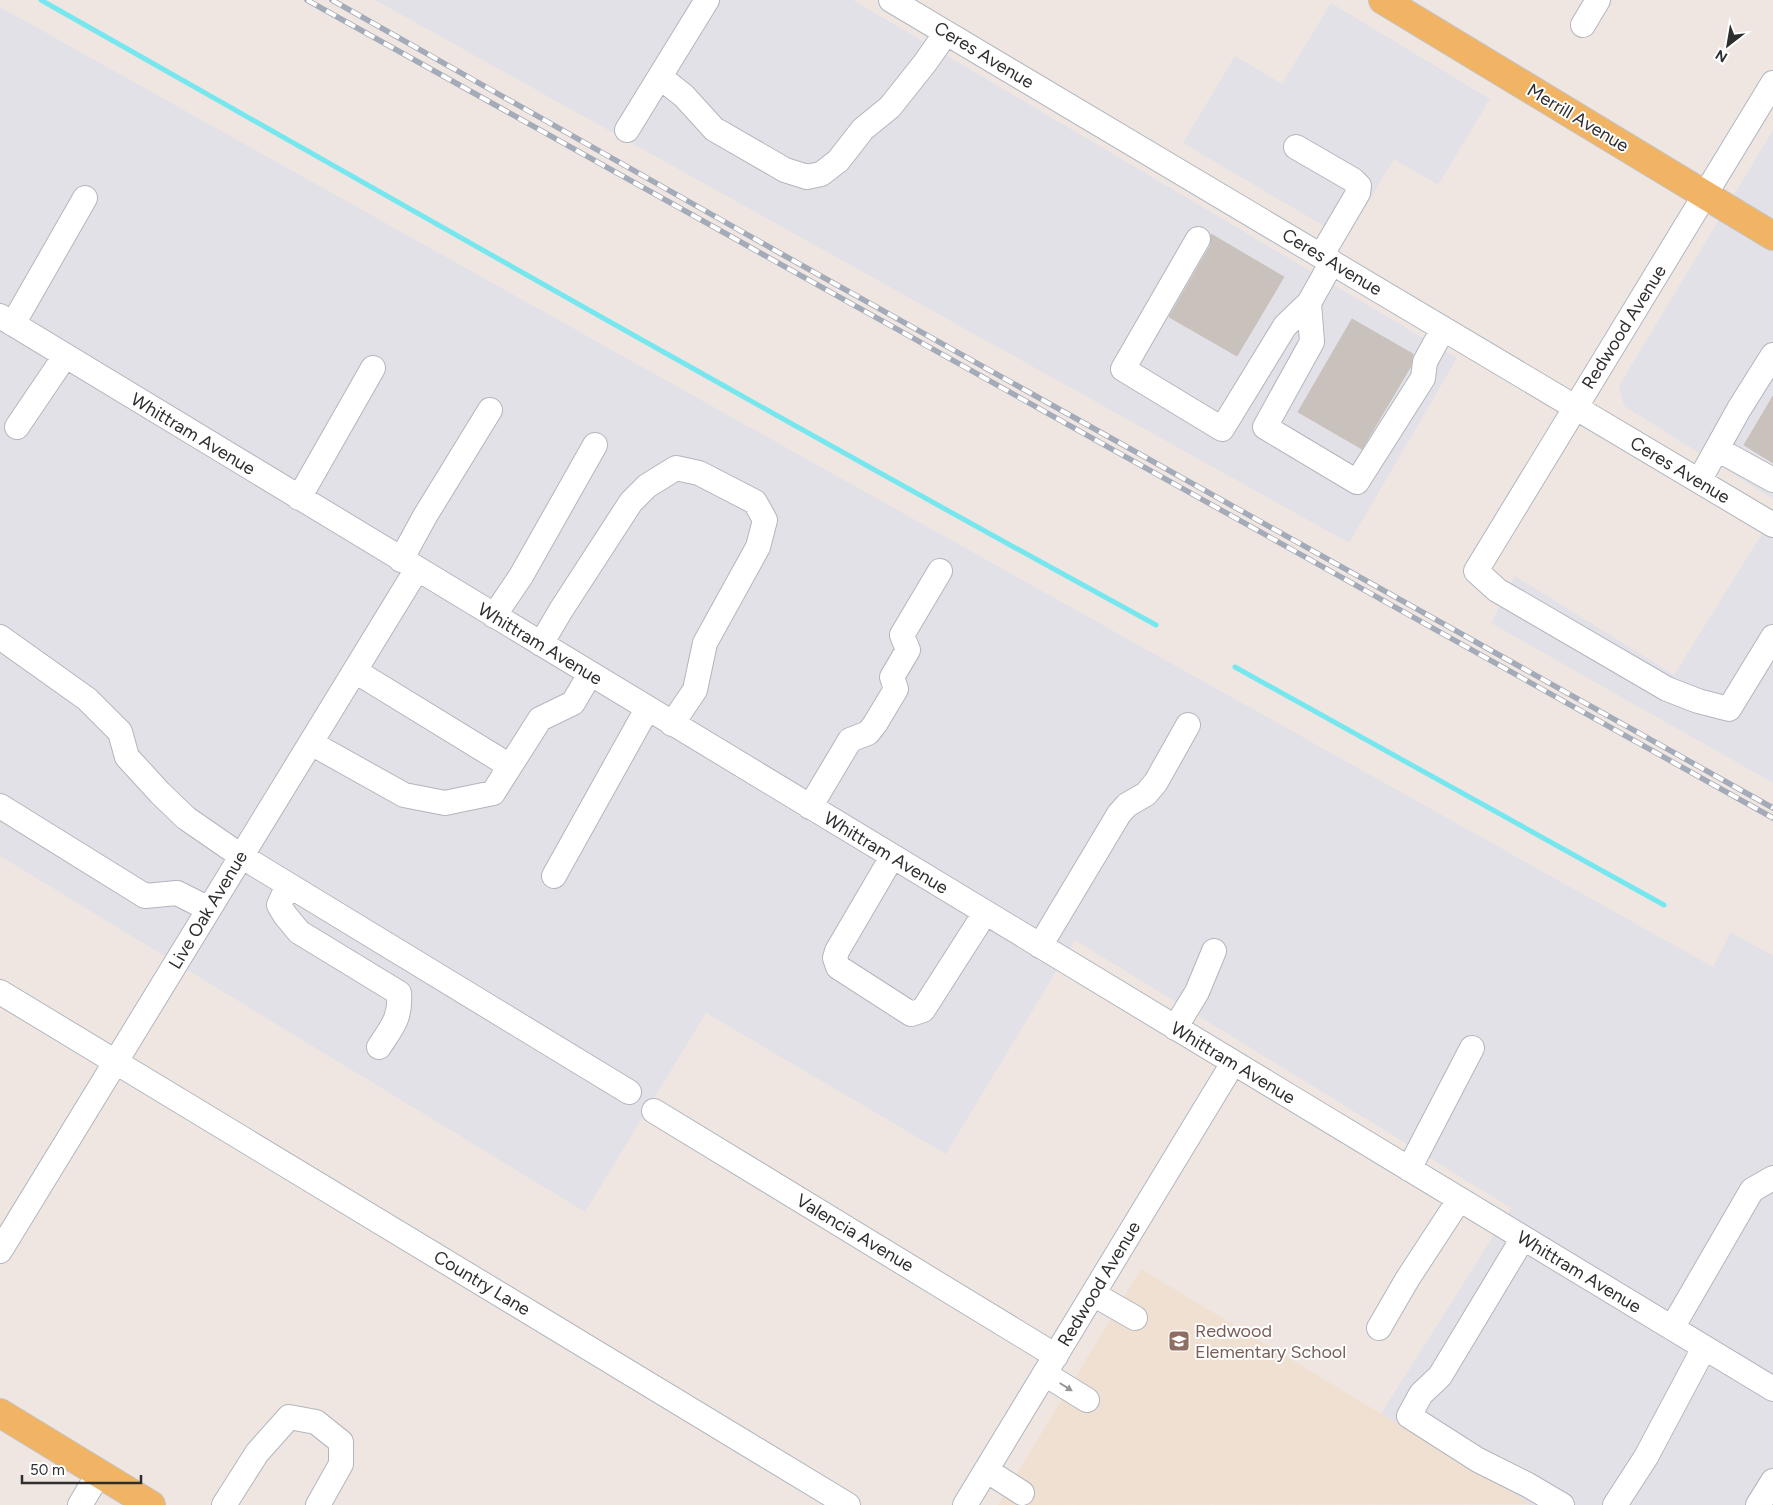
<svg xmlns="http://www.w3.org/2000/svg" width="1773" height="1505" viewBox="0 0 1773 1505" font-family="Figtree,sans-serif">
<rect width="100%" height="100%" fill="#efe6e1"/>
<path fill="#e2e1e8" d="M 375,0 L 853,0 L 1457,358 L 1349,543 Z
M 1331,3 L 1490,99 L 1438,185 L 1394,159 L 1346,239 L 1183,143 L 1235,56 L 1282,84 Z
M 0,7 L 1713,967 L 1731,932 L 1773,956 L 1773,1505 L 1530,1505 L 1381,1414 L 1511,1208 L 1075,940 L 946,1154 L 706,1013 L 585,1212 L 0,856 Z
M 1773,130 L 1773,499 L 1624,406 L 1619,386 Z
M 1773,516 L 1773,783 L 1491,623 L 1515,576 L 1674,675 Z"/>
<path fill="#f0e0d1" d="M 1141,1269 L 1531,1504 L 998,1505 Z"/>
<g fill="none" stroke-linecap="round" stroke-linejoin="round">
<path stroke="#76e7ef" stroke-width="5" d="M 41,0 C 412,210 782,421 1156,625
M 1235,667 L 1664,905"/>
</g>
<path fill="#c8c1bc" stroke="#cbc1ba" d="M 1211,234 L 1284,277 L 1237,356 L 1169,317 L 1210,246 Z
M 1352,319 L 1413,354 L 1411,366 L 1362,449 L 1298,412 Z
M 1773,396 L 1773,463 L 1744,445 Z"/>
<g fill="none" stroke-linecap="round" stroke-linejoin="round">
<g stroke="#b1b6be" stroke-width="26">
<path id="minor" d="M 891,0 L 1773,525
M 1583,25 L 1598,0
M 660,77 L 684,96 L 714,129 L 785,170 L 807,177 L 821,174 L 838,161 L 863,129 L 890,107 L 925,63 L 946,33
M 1773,83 L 1476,571 L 1497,590 L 1667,689 L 1698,701 L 1729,709 L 1773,637
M 627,130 L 707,0
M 1296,147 L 1353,180 L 1359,186 L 1358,193 L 1321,256
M 1198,239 L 1123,369 L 1222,429 L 1285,326 L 1309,303 L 1332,262
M 1309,303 L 1312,342 L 1265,427 L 1357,482 L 1423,378 L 1425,362 L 1443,329
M 0,316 L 1773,1389
M 13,324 L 85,198
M 17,427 L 65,356
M 1717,449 L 1773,480
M 1699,481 L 1739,409 L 1773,355
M 299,498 L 373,368
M 401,560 L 425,516 L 490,410
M 494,616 L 521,576 L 595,445
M 0,637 L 87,699 L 120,732 L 127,757 L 160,793 L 186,818 L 241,856 L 629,1092
M 541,644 L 561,610 L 631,502 L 647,486 L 676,468 L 699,473 L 755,502 L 765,520 L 758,547 L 705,643 L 695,690 L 672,724
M 355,671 L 510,766
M 311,743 L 404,795 L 445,803 L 493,793 L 540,719 L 573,703 L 590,674
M 0,806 L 145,896 L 177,893 L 209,909
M 810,807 L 850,740 L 868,733 L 875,724 L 896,689 L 892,677 L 908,650 L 902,635 L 940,571
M 892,857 L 837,951 L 835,958 L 838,967 L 911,1014 L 923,1010 L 985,913
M 554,876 L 647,709
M 288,885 L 279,905 L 285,915 L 299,932 L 399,993 C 401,1018 392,1027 379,1047
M 1040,946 L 1119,814 L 1127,805 L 1146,794 L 1156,782 L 1188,725
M 0,992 L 848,1505
M 1175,1028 L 1197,992 L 1214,951
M 654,1111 L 1056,1356
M 1409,1169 L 1472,1048
M 1523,1238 L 1440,1376 L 1421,1394 L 1409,1416 L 1478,1460 L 1528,1485 L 1562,1505
M 0,1251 L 417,569
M 1093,1294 L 1135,1318
M 1379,1328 L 1408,1278 L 1459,1200
M 1672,1328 L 1752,1190 L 1773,1178
M 1045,1374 L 1087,1400
M 986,1470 L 1022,1493
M 80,1505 L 99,1473
M 224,1505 L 257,1453 L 289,1417 L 316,1422 L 341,1442 L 341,1464 L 318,1505
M 965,1505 L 1233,1063
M 1615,1505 L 1646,1457 L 1704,1348
M 1758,1505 L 1773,1481"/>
</g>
<g stroke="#c4c4c4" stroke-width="30">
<path id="major" d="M 1383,0 L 1773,236
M 0,1413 L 151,1505"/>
</g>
<use href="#minor" stroke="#fff" stroke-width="24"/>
<use href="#major" stroke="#f1b464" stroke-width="28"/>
<g stroke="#a3aab8" stroke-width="5.5">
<path id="rail" d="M 307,0 L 1773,818
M 332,0 L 778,252 L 1773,808"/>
</g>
<use href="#rail" stroke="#fff" stroke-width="4" stroke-dasharray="11" stroke-linecap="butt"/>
</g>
<defs><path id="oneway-solid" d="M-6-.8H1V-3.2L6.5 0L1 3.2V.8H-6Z" transform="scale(1.25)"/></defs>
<use fill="#969696" href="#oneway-solid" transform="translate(1066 1387) rotate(32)"/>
<defs>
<g id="school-square" transform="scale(1.125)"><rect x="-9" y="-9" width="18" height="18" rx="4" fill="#8d6e63" stroke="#fff"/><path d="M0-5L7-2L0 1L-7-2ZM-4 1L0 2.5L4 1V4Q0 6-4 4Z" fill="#fff"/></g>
</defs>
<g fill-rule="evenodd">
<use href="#school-square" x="1179" y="1341"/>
</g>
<g text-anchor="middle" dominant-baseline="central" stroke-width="4" stroke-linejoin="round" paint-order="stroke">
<g font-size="18" fill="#2e2e2e" stroke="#fff">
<text transform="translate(984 55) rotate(31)">Ceres Avenue</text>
<text transform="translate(1578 118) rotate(31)">Merrill Avenue</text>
<text transform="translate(1332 262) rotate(31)">Ceres Avenue</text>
<text transform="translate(1624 327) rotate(-58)">Redwood Avenue</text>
<text transform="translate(193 434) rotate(31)">Whittram Avenue</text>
<text transform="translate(1680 470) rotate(31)">Ceres Avenue</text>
<text transform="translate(540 644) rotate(31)">Whittram Avenue</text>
<text transform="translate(886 853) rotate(31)">Whittram Avenue</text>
<text transform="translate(208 910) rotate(-59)">Live Oak Avenue</text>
<text transform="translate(1233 1063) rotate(31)">Whittram Avenue</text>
<text transform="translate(855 1233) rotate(31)">Valencia Avenue</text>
<text transform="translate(1579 1272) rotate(31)">Whittram Avenue</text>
<text transform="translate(482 1283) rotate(31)">Country Lane</text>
<text transform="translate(1099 1284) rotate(-59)">Redwood Avenue</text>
</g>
<g font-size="18" fill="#785e54" stroke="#fff" text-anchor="start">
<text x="1195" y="1331">Redwood<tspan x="1195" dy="21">Elementary School</tspan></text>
</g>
</g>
<g transform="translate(1728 45) rotate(211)" stroke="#ffffff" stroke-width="4" paint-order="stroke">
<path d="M0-4L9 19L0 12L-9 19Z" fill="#2e2e2e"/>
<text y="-8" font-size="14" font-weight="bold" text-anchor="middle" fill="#2e2e2e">N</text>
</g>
<path d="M22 1475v8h119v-8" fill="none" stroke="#2e2e2e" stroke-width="2.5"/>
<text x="30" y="1475" font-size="15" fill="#2e2e2e" stroke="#ffffff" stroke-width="4" paint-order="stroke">50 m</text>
</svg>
